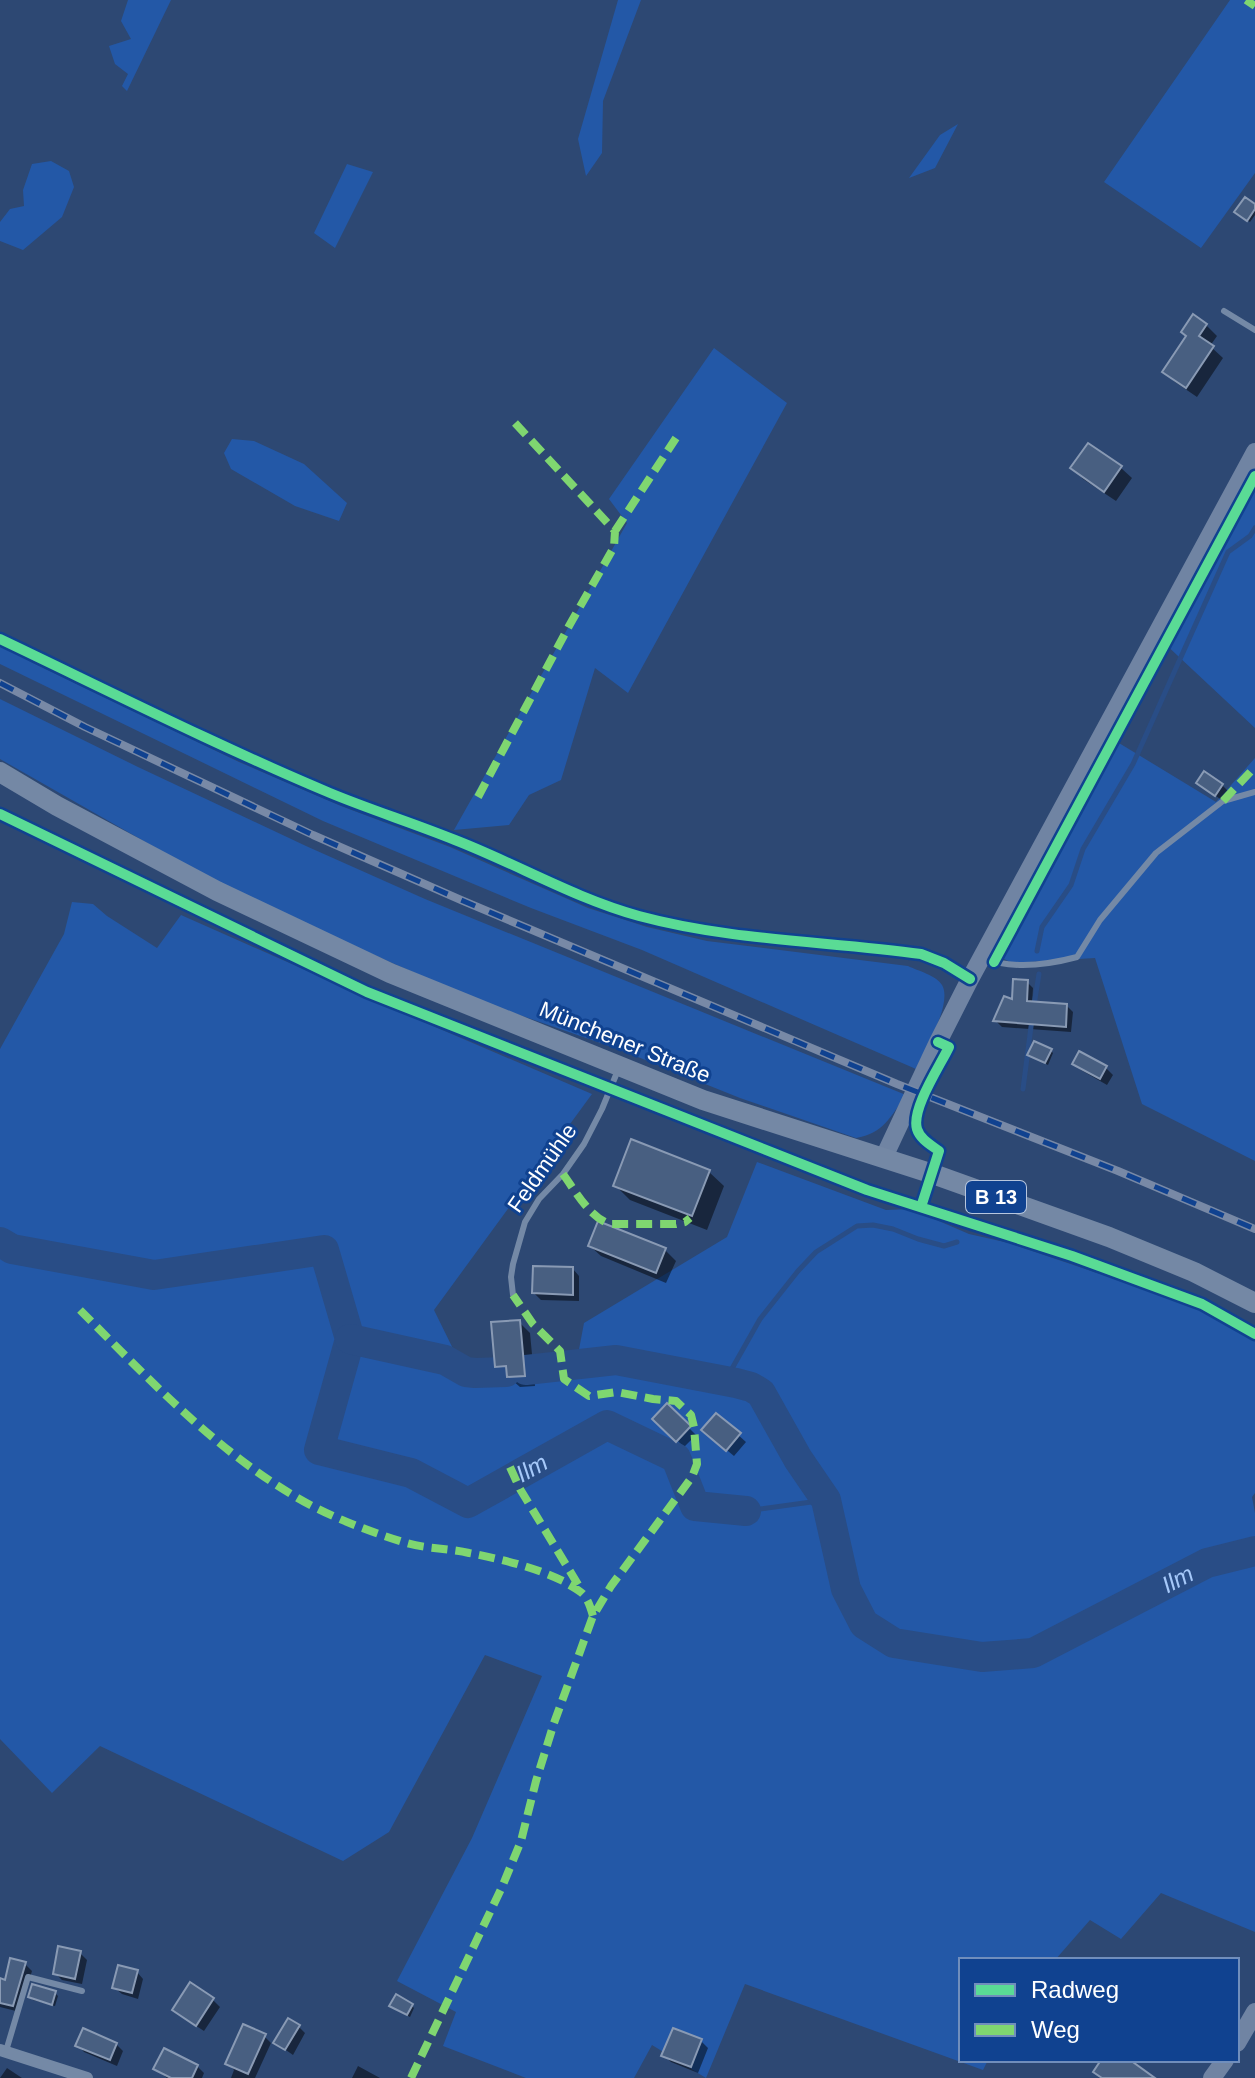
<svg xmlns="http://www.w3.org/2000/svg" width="1255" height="2078" viewBox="0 0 1255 2078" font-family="Helvetica,sans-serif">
<rect width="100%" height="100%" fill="#2d4873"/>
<path fill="#2358a7" d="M 128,0 L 171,0 L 127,91 L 122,86 L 128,74 L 115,64 L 109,46 L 131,39 L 121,21 Z
M 618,0 L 641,0 L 603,101 L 602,153 L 586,176 L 578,139 Z
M 1230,0 L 1255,0 L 1255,173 L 1201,248 L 1104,182 Z
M 958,124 L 935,168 L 909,178 L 940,135 Z
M 51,161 L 69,171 L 74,187 L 62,217 L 23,250 L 0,241 L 0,222 L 10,209 L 24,206 L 23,190 L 32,164 Z
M 347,164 L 373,172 L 335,248 L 314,233 Z
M 714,348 L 787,403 L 628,693 L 595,668 L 561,780 L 529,795 L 509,825 L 454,830 L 627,523 L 609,499 Z
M 232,439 L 254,441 L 304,464 L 347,503 L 339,521 L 295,506 L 231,469 L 224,453 Z
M 1255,471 L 1255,728 L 1162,641 Z
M 0,645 L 33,663 L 239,762 L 341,806 L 450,847 L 588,908 L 647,927 L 707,941 L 908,966 C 918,971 936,975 942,985 C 953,1003 924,1052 916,1069 L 642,950 L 531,908 L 323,821 L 0,664 Z
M 0,699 L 138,767 L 306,846 L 425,899 L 906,1095 C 891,1116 883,1134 856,1138 L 740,1098 L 618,1049 L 479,1001 L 365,951 L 198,872 L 0,759 Z
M 1114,740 L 1216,802 L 1255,758 L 1255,1161 L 1142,1104 L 1095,958 L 1012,963 L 994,954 Z
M 72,902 L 93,904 L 107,916 L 157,948 L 181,915 L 398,1011 L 592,1094 L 434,1310 L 462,1367 L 577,1360 L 584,1323 L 727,1237 L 757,1162 L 886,1210 L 911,1209 L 969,1234 L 1009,1243 L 1200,1308 L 1255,1341 L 1255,1493 L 1252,1497 L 1255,1513 L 1255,1932 L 1161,1893 L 1121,1939 L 1090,1920 L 1055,1960 L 961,1960 L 961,2060 L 988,2060 L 983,2070 L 745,1984 L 706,2078 L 652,2045 L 634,2078 L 526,2078 L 443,2046 L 456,2012 L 397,1981 L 472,1838 L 542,1676 L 485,1655 L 389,1832 L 343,1861 L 100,1746 L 52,1793 L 0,1739 L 0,1049 L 64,934 Z"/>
<path fill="#0007" d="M 1255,207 L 1255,215 L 1250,222 L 1239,215 Z
M 1206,325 L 1217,336 L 1210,346 L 1223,358 L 1197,397 L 1175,382 L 1164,372 Z
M 1089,445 L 1121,468 L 1132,478 L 1116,501 L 1083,479 L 1073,468 Z
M 1198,783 L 1222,785 L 1229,792 L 1223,801 Z
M 1027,982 L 1033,988 L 1032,1004 L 1067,1006 L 1073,1012 L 1071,1032 L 1002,1027 L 996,1021 L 1014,1002 Z
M 1051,1051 L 1053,1053 L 1048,1065 L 1033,1057 Z
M 1074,1064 L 1106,1068 L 1113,1075 L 1107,1085 L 1081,1070 Z
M 709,1172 L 724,1186 L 707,1230 L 630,1200 L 615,1185 Z
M 590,1246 L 665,1250 L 676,1261 L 666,1283 L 601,1256 Z
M 573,1269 L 579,1276 L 579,1301 L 541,1300 L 534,1293 Z
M 519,1322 L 530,1333 L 535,1386 L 520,1387 L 497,1367 Z
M 667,1406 L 696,1435 L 684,1447 L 655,1419 Z
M 716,1415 L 746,1442 L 734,1456 L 711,1437 Z
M 80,1953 L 87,1960 L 82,1984 L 62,1980 L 55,1973 Z
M 25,1964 L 32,1971 L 20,2012 L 0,2007 L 0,1980 L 6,1982 Z
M 137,1972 L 143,1979 L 138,1999 L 122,1994 L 115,1988 Z
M 190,1985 L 213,2000 L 220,2007 L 204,2031 L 181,2016 L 174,2010 Z
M 55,1993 L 58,1996 L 55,2006 L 33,2000 L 30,1997 Z
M 412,2006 L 414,2008 L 410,2017 L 394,2008 Z
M 298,2026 L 305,2033 L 293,2055 L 276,2043 Z
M 264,2036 L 271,2043 L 255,2078 L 231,2078 L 234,2070 L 228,2063 Z
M 701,2041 L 708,2048 L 698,2073 L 671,2062 L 664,2055 Z
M 116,2044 L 123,2051 L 117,2066 L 84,2052 L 78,2045 Z
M 197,2066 L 204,2073 L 202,2078 L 167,2078 L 156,2069 Z
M 358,2066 L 380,2078 L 352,2078 Z
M 7,2068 L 22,2078 L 0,2078 Z"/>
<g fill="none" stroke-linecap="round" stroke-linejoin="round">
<path stroke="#294d86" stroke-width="5" d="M 1037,951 L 1042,927 L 1071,885 L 1083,849 L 1133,764 L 1228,552 L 1250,536 L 1255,528
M 1034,1005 L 1039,974
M 1023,1089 L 1032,1019
M 725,1381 L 760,1319 L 798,1271 L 816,1252 L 857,1226 L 873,1225 L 893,1229 L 918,1239 L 944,1246 L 957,1242
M 746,1511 L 826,1500"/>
<g stroke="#294d86" stroke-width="30">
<path id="s1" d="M 0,1242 L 12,1249 L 154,1275 L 324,1250 L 350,1339 L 319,1450 L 411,1473 L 468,1503 L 607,1425 L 676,1458 L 695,1506 L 746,1511"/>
<path d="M 350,1339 L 445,1360 L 466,1372 L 475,1373 L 506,1372"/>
<path id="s2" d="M 526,1370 L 616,1360 L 736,1383 L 751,1387 L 761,1393 L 798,1459 L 826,1500 L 846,1589 L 864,1624 L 894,1643 L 982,1657 L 1033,1653 L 1207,1563 L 1255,1551"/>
</g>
</g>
<path fill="#485f81" stroke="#899ab4" stroke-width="2" d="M 1245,197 L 1255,204 L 1255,209 L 1247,221 L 1234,212 Z
M 1193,314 L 1207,324 L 1199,336 L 1214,346 L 1186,388 L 1162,372 L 1186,336 L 1181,332 Z
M 1088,443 L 1122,466 L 1104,492 L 1070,468 Z
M 1204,771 L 1223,784 L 1215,796 L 1196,783 Z
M 1013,979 L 1028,980 L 1027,1001 L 1067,1004 L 1066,1027 L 993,1021 L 1004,996 L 1012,999 Z
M 1034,1041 L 1052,1049 L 1045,1063 L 1027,1055 Z
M 1079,1051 L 1107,1066 L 1100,1079 L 1072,1064 Z
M 631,1139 L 710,1170 L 692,1216 L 613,1186 Z
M 598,1221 L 666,1248 L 656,1273 L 588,1246 Z
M 533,1266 L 573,1267 L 573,1295 L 532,1293 Z
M 520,1320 L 525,1376 L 507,1377 L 506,1366 L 495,1367 L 491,1322 Z
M 667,1403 L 691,1426 L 676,1442 L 652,1419 Z
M 716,1413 L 741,1433 L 726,1451 L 701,1430 Z
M 58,1946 L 81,1951 L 75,1979 L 53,1974 Z
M 10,1958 L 26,1962 L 13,2006 L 0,2003 L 0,1978 L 5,1980 Z
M 118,1965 L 138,1970 L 132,1993 L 112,1988 Z
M 190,1982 L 214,1998 L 196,2026 L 172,2010 Z
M 32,1984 L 56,1991 L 52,2005 L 28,1997 Z
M 396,1994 L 413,2004 L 407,2015 L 389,2006 Z
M 288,2018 L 300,2025 L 285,2050 L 273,2043 Z
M 243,2024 L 266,2034 L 248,2074 L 225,2064 Z
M 83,2028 L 117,2043 L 110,2060 L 75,2046 Z
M 673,2028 L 702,2039 L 691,2067 L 661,2056 Z
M 164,2048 L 198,2065 L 192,2078 L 171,2078 L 153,2069 Z
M 1101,2060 L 1130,2060 L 1155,2078 L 1102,2078 L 1093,2072 Z"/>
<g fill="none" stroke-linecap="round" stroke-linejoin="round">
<path stroke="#7489a6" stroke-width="6" d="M 1224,311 L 1255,330
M 983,958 C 1013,970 1047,965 1077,957 L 1100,920 L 1156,853 L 1223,801 L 1255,792
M 513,1295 L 511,1277 L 513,1264 L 525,1222 L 539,1199 L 563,1174 L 584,1144 L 602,1109 L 618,1070
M 6,2051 L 28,1977 L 82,1991"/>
<path stroke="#7489a6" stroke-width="12" d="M 0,639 C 109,691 218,746 330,793 C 371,810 413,823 455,840 C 517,864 574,898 639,916 C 732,941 827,941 921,954 L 944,963 L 970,979
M 0,2050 L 87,2078"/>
<path stroke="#7084a3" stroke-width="18" d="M 884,1157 L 938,1042 L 970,979 L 1255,452
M 1237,2043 L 1255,2012
M 1212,2078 L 1225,2060"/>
<path stroke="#7488a5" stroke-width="20" d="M 0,772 L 57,806 L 217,891 L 390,973 L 703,1100 L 933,1174 L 1109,1237 L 1194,1272 L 1255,1303"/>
<g stroke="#7889a6" stroke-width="8">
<path id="rail" d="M 0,683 L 85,727 L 313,835 L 461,900 L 897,1084 L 1118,1171 L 1255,1229"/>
</g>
<use href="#rail" stroke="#104290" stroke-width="5" stroke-dasharray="15" stroke-linecap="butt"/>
<path stroke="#7fd670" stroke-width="8" stroke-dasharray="16 8" stroke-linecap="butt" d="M 1246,0 L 1255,6
M 615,531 L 676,438
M 478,797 L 569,626 L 614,547 L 615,531 L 515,423
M 1223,801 L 1255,767
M 563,1174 C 576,1192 588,1215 609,1224 L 676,1224 L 685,1222 L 690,1218
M 80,1310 C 145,1375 211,1446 291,1494 C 325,1515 365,1530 403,1542 C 425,1549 447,1548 469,1553 C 501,1559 534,1567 563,1581 C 569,1585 578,1589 583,1594 C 589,1601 591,1609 593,1616
M 510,1467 L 520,1489 L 582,1591
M 411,2078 L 502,1887 L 521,1841 L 536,1781 L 554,1723 L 593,1616 L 611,1586 L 692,1477 L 697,1464 L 694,1427 L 691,1415 L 676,1401 L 653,1399 L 617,1392 L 589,1396 L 564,1379 L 560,1351 L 533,1324 L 513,1295"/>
<g stroke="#104290" stroke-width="15">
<path id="cycleway" d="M 0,639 C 109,691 218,746 330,793 C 371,810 413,823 455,840 C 517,864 574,898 639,916 C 732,941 827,941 921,954 L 944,963 L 970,979
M 0,814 L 367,992 L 867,1190 L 1072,1256 L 1202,1304 L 1255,1334
M 994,962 L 1255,476
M 921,1207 L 939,1151 C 931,1145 920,1139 917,1129 C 911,1109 940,1066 949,1047 L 938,1042"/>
</g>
<use href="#cycleway" stroke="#5adb95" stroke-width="10"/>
</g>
<g text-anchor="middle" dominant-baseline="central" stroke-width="6" stroke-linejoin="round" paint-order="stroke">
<rect fill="#104290" stroke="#b7c6de" stroke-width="2" x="966" y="1181" width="60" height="32" rx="6"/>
<g font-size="20" font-weight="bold" fill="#fff">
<text x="996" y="1197">B 13</text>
</g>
<g font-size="22" fill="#fff" stroke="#104290">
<text transform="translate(625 1042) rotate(22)">Münchener Straße</text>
<text transform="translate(542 1168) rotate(-55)">Feldmühle</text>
</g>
<g font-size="24" font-style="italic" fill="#a6c9fa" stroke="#104290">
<text stroke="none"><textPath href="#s1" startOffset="770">Ilm</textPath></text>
<text stroke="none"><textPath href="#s2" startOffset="834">Ilm</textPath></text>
</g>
</g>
<rect x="959" y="1958" width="280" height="104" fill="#104290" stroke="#708ebc" stroke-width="2"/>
<rect x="975" y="1984" width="40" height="12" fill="#5adb95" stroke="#708ebc" stroke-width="2"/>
<text x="1031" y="1998" font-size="24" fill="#ffffff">Radweg</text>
<rect x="975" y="2024" width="40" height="12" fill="#7fd670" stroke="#708ebc" stroke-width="2"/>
<text x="1031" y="2038" font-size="24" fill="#ffffff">Weg</text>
</svg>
